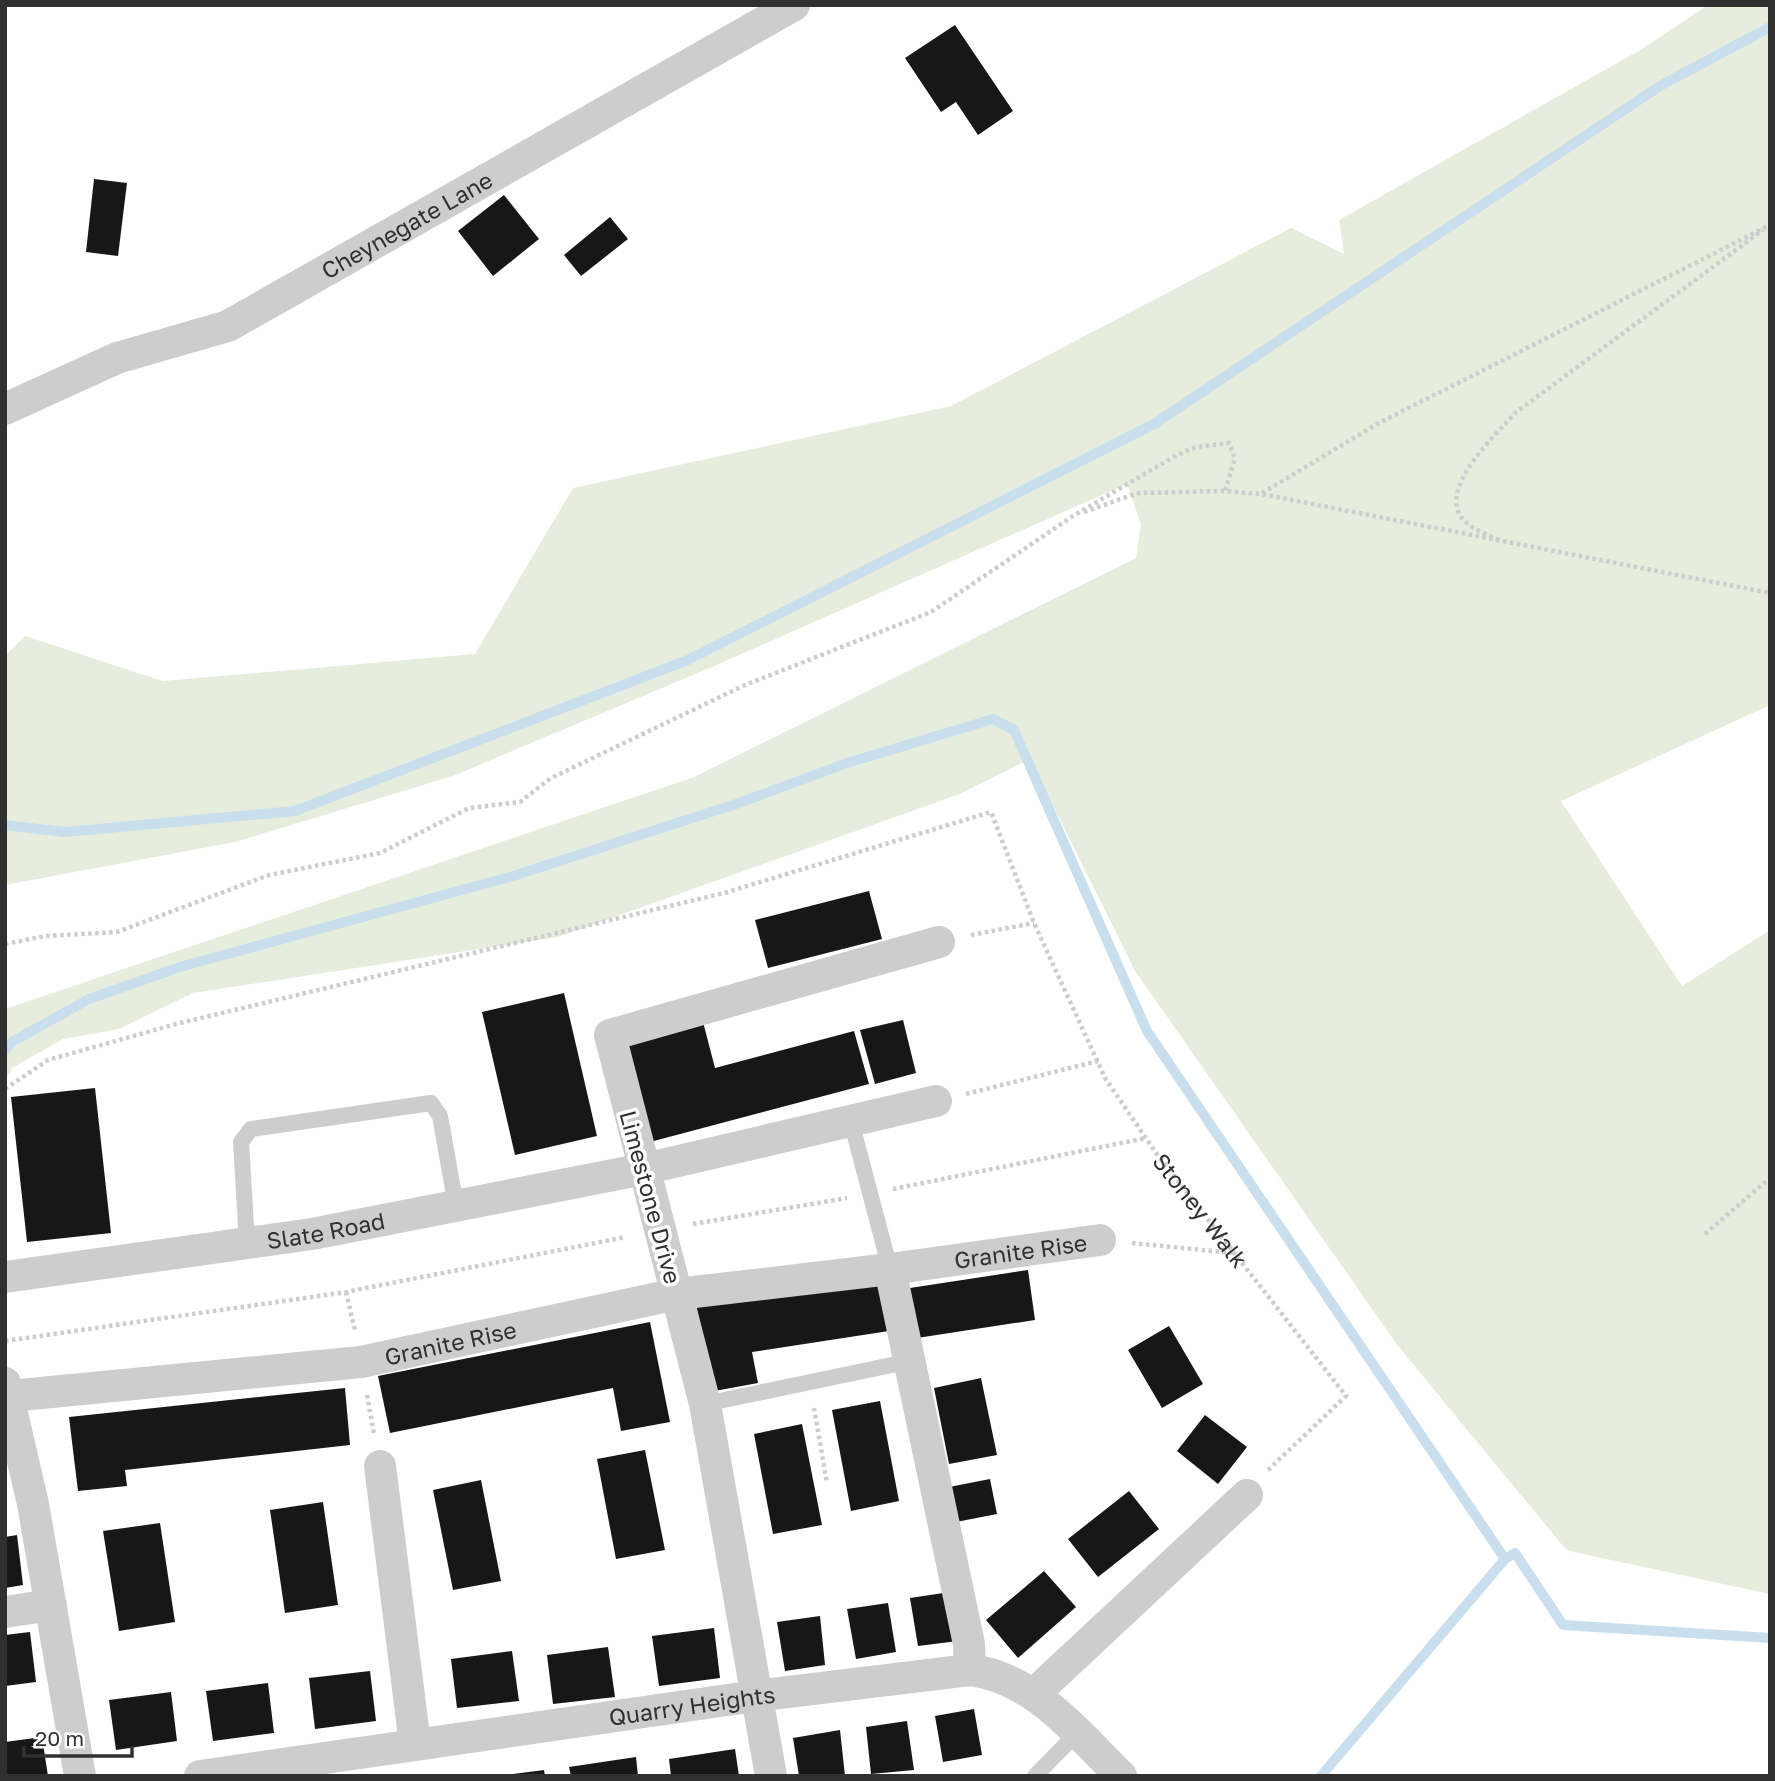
<svg xmlns="http://www.w3.org/2000/svg" width="1775" height="1781" viewBox="0 0 1775 1781" font-family="'Golos Text',sans-serif">
<rect width="100%" height="100%" fill="#fff"/>
<path fill="#e6eddd" d="M 1708,5 L 1770,5 L 1770,705 L 1561,801 L 1682,986 L 1770,930 L 1770,1594 L 1569,1551 L 1563,1546 L 1398,1346 L 1135,971 L 1030,759 L 957,795 L 558,937 L 193,993 L 119,1029 L 63,1039 L 12,1068 L 5,1081 L 5,1009 L 694,777 L 1136,558 L 1141,524 L 1127,484 L 705,670 L 453,776 L 235,842 L 5,885 L 5,656 L 25,636 L 163,681 L 475,654 L 573,488 L 951,406 L 1291,228 L 1344,254 L 1339,220 L 1642,49 Z"/>
<g fill="none" stroke-linecap="round" stroke-linejoin="round">
<path stroke="#c9dfee" stroke-width="10" d="M 5,825 L 65,832 L 295,811 L 688,660 L 1154,424 L 1660,86 L 1770,27
M 5,1050 L 12,1042 L 89,999 L 180,967 L 513,876 L 739,803 L 847,763 L 993,719 L 1014,730 L 1147,1031 L 1505,1559 L 1515,1553 L 1563,1625 L 1770,1638
M 1321,1776 L 1505,1559"/>
</g>
<path fill="#171717" d="M 955,25 L 1013,111 L 978,135 L 956,102 L 941,112 L 905,58 Z
M 94,179 L 127,183 L 118,256 L 86,252 Z
M 504,195 L 539,239 L 493,276 L 458,231 Z
M 610,217 L 628,239 L 581,276 L 564,255 Z
M 869,891 L 882,939 L 768,968 L 755,920 Z
M 564,993 L 597,1136 L 515,1155 L 482,1012 Z
M 903,1020 L 916,1073 L 875,1084 L 860,1030 Z
M 703,1022 L 715,1068 L 854,1031 L 869,1084 L 650,1142 L 624,1043 Z
M 95,1088 L 111,1233 L 27,1242 L 11,1097 Z
M 1028,1270 L 1035,1320 L 917,1338 L 910,1288 Z
M 880,1278 L 889,1331 L 752,1352 L 758,1383 L 709,1392 L 693,1308 Z
M 650,1322 L 670,1422 L 621,1431 L 613,1388 L 390,1433 L 378,1376 Z
M 1169,1326 L 1203,1384 L 1162,1408 L 1128,1350 Z
M 981,1378 L 997,1455 L 949,1464 L 934,1388 Z
M 345,1388 L 350,1445 L 125,1470 L 127,1486 L 78,1491 L 69,1417 Z
M 880,1401 L 899,1501 L 851,1511 L 832,1410 Z
M 1205,1415 L 1247,1447 L 1218,1484 L 1177,1451 Z
M 802,1424 L 822,1525 L 773,1534 L 754,1434 Z
M 645,1450 L 665,1550 L 616,1559 L 597,1459 Z
M 990,1479 L 997,1514 L 951,1523 L 944,1488 Z
M 481,1480 L 501,1581 L 453,1590 L 433,1490 Z
M 1129,1491 L 1159,1529 L 1098,1577 L 1068,1539 Z
M 323,1502 L 338,1605 L 285,1613 L 270,1510 Z
M 160,1523 L 175,1622 L 119,1631 L 103,1531 Z
M 17,1535 L 23,1585 L 5,1588 L 5,1537 Z
M 1044,1571 L 1076,1607 L 1018,1658 L 986,1620 Z
M 950,1592 L 958,1641 L 918,1646 L 910,1598 Z
M 888,1603 L 896,1652 L 856,1659 L 847,1609 Z
M 820,1616 L 825,1665 L 785,1671 L 777,1622 Z
M 714,1628 L 720,1678 L 659,1686 L 652,1636 Z
M 30,1632 L 36,1682 L 5,1686 L 5,1635 Z
M 608,1647 L 615,1697 L 553,1704 L 547,1655 Z
M 512,1651 L 519,1701 L 457,1708 L 451,1659 Z
M 370,1671 L 376,1721 L 315,1729 L 309,1678 Z
M 268,1683 L 274,1733 L 213,1741 L 206,1691 Z
M 171,1692 L 177,1741 L 116,1750 L 109,1700 Z
M 974,1709 L 982,1755 L 943,1762 L 935,1716 Z
M 907,1721 L 914,1770 L 871,1774 L 866,1727 Z
M 840,1730 L 845,1776 L 799,1776 L 793,1738 Z
M 42,1737 L 48,1776 L 5,1776 L 5,1742 Z
M 735,1749 L 739,1776 L 671,1776 L 669,1759 Z
M 636,1757 L 638,1776 L 571,1776 L 569,1767 Z
M 544,1770 L 545,1776 L 513,1776 L 513,1774 Z"/>
<g fill="none" stroke-linecap="round" stroke-linejoin="round">
<g stroke="#cdcdcd" stroke-width="4.5" stroke-dasharray="3.5 3.5" stroke-linecap="butt">
<path d="M 1262,493 L 1379,423 L 1770,225"/>
<path d="M 1084,512 L 1138,493 L 1225,491 L 1261,494 L 1770,593"/>
<path d="M 1499,540 C 1486,534 1471,529 1462,518 C 1438,487 1497,434 1515,413 L 1763,230"/>
<path d="M 971,935 L 1034,923"/>
<path d="M 5,944 L 46,936 L 117,932 L 269,875 L 380,853 L 469,808 L 520,802 L 551,778 L 745,685 L 931,612 L 1073,516 L 1177,455 L 1196,447 L 1229,443 L 1235,458 L 1225,491"/>
<path id="s1" d="M 5,1089 L 48,1060 L 176,1024 L 724,893 L 991,812 L 1034,923 L 1105,1078 L 1156,1153 L 1346,1396 L 1268,1470"/>
<path d="M 966,1094 L 1098,1061"/>
<path d="M 893,1189 L 1146,1138"/>
<path d="M 693,1224 L 847,1198"/>
<path d="M 1705,1234 L 1770,1178"/>
<path d="M 1132,1243 L 1233,1253"/>
<path d="M 346,1292 L 355,1331"/>
<path d="M 5,1341 L 346,1292 L 626,1237"/>
<path d="M 367,1395 L 374,1434"/>
<path d="M 814,1408 L 827,1483"/>
</g>
<path stroke="#cdcdcd" stroke-width="16" d="M 851,1121 L 890,1269
M 247,1243 L 241,1142 L 251,1129 L 431,1103 L 440,1116 L 456,1206
M 705,1404 L 911,1361
M 1035,1776 L 1077,1733"/>
<g stroke="#cdcdcd" stroke-width="32">
<path id="s2" d="M 5,409 L 117,358 L 228,326 L 794,5"/>
<path id="s3" d="M 5,1277 L 312,1234 L 644,1169 L 936,1101"/>
<path d="M 5,1383 L 33,1504 L 80,1776"/>
<path id="s4" d="M 10,1396 L 361,1362 L 677,1294 L 890,1269"/>
<path d="M 380,1466 L 415,1744"/>
<path d="M 5,1612 L 51,1605"/>
<path id="s5" d="M 970,1670 L 969,1644 L 890,1269 L 1100,1240"/>
<path d="M 1034,1694 L 1247,1495"/>
<path id="s6" d="M 200,1776 L 755,1696 L 970,1670 C 1033,1677 1078,1734 1121,1776"/>
<path d="M 771,1776 L 705,1404 L 610,1035 L 939,942"/>
</g>
</g>
<g text-anchor="middle" dominant-baseline="central" stroke-width="7" stroke-linejoin="round" paint-order="stroke">
<g font-size="23" fill="#303030" stroke="#fff">
<text stroke="none"><textPath href="#s2" startOffset="444">Cheynegate Lane</textPath></text>
<text transform="translate(651 1197) rotate(75)">Limestone Drive</text>
<text stroke="none"><textPath href="#s1" startOffset="1480">Stoney Walk</textPath></text>
<text stroke="none"><textPath href="#s3" startOffset="324">Slate Road</textPath></text>
<text stroke="none"><textPath href="#s5" startOffset="541">Granite Rise</textPath></text>
<text stroke="none"><textPath href="#s4" startOffset="444">Granite Rise</textPath></text>
<text stroke="none"><textPath href="#s6" startOffset="497">Quarry Heights</textPath></text>
</g>
</g>
<rect width="1775" height="1781" fill="none" stroke="#303030" stroke-width="14"/>
<path d="M24 1746v10h108v-10" fill="none" stroke="#303030" stroke-width="3.5"/>
<text x="35" y="1746" font-size="21" fill="#303030" stroke="#ffffff" stroke-width="5" paint-order="stroke">20 m</text>
</svg>
